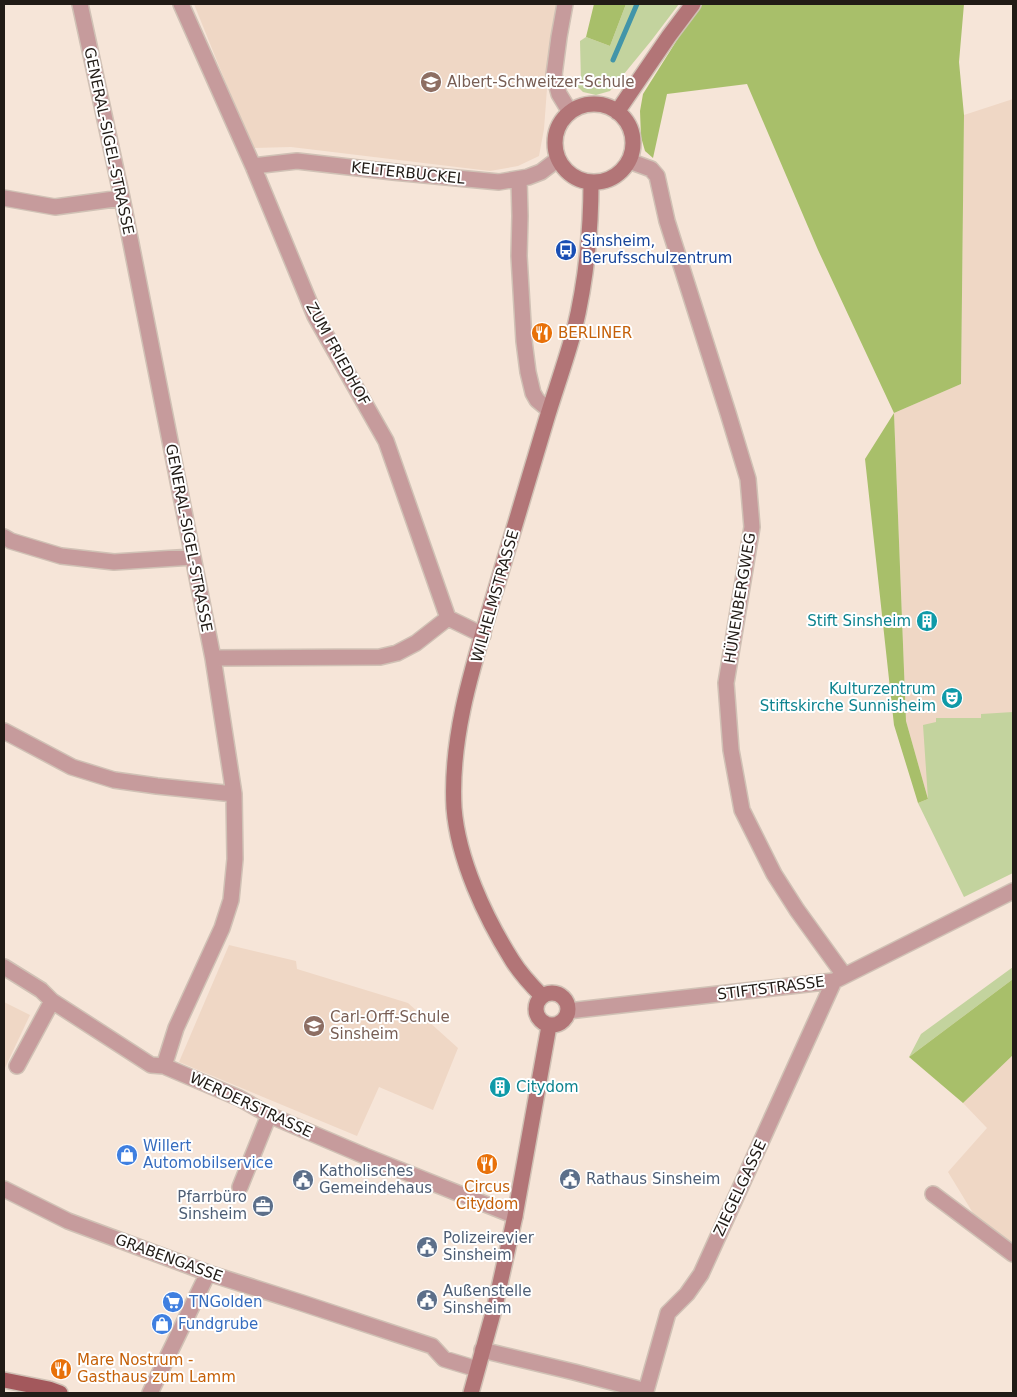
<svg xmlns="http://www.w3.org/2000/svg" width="1017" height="1397" viewBox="0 0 1017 1397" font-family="'DejaVu Sans',sans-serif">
<rect width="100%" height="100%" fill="#f6e5d8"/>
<path fill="#efd7c5" d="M 194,4 L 557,4 L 550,48 L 544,129 L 539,156 L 518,166 L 490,171 L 291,147 L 252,148 Z
M 1013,99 L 1013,807 L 928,799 L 906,721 L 894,413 L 961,384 L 964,115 Z
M 229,945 L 296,961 L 297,969 L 408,1003 L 458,1048 L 433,1110 L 379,1087 L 357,1136 L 179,1062 Z
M 4,1002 L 30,1015 L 4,1070 Z
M 1013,1055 L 1013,1246 L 976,1218 L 948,1172 L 987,1128 L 963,1103 Z"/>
<path fill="#c3d39e" d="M 626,4 L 679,4 L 651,41 L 610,91 L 596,95 L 583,92 L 577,86 L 581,83 L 580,41 L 586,37 L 610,46 Z
M 1013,712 L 1013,873 L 964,897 L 918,803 L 928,799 L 923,725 L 936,722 L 936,718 L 981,718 L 981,714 Z
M 1013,967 L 1013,979 L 909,1057 L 921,1034 Z"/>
<path fill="#a8bf6a" d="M 594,4 L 626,4 L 610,46 L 586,37 Z
M 703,4 L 964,4 L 959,62 L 964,115 L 961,384 L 894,413 L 906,721 L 928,799 L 918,803 L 894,725 L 865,459 L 894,413 L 818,250 L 747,84 L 667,94 L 653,158 L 645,151 L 641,137 L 640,111 L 643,94 L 694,13 Z
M 1013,979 L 1013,1055 L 963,1103 L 909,1057 Z"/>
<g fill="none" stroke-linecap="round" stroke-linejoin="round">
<path stroke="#4295a9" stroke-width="5" d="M 613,60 L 637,4"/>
<g stroke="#d0c1b5" stroke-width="18">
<path id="minor" d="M 80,4 L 122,198 L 193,557 L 213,658 L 234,794 L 235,859 L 231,900 L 222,928 L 176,1028 L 164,1066
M 181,4 L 253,166 L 315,316 L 386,441 L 448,618 L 483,635
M 565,4 L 559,37 L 554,75 L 559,94 L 570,112
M 629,161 L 651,169 L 657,176 L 667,221 L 728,413 L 748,479 L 752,527 L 726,683 L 731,750 L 742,810 L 774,874 L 797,910 L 844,975
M 253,166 L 297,161 L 393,172 L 499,182 L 528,177 L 541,172 L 558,159
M 519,179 L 520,216 L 519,256 L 524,341 L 528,372 L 533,393 L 537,400 L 549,410
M 4,198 L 55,207 L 122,198
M 4,537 L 11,541 L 61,556 L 114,562 L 193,557
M 213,658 L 380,657 L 397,653 L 416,643 L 448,618
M 4,731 L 72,767 L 114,780 L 157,786 L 234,794
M 4,967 L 41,990 L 52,1001 L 151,1065 L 164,1066 L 239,1098 L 269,1115 L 365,1156 L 515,1216
M 568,1011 L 834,981 L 1013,891
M 17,1066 L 52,1001
M 240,1187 L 269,1115
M 4,1189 L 68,1221 L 208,1273 L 302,1303 L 432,1346 L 444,1359 L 477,1369
M 933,1194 L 1013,1254
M 482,1350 L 574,1372 L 646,1391 L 668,1313 L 687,1294 L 701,1274 L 834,981
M 150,1393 L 208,1273"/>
</g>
<g stroke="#d0c1b5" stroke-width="18">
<path id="secondary" d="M555 143a39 39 0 1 1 78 0a39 39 0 1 1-78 0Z
M 617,112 L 669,36 L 693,4
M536 1009a16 16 0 1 1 32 0a16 16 0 1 1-32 0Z
M 542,996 C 531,985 520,973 512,960 C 485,917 458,859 454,808 C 450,738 472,669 492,602 C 510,542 528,482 546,421 C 555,391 566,361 574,331 C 586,282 591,232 591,182
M 471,1393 L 495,1306 L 515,1216 L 549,1026"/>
</g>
<g stroke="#d0c1b5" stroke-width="18">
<path id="primary" d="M 4,1380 L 49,1389 L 60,1393"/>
</g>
<use href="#minor" stroke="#c69b9c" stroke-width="15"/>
<use href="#secondary" stroke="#b27577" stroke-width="15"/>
<use href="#primary" stroke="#a3585c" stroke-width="15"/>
</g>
<defs>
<g id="school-disc" transform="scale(1.125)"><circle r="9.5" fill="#8d6e63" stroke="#fff"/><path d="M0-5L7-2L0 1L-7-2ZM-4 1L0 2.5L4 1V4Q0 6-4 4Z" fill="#fff"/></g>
<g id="bus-disc" transform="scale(1.125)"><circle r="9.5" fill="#1a4fb4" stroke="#fff"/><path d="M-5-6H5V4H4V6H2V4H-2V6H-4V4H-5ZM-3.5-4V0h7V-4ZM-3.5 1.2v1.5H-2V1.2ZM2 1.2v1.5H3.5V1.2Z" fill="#fff"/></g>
<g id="restaurant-disc" transform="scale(1.125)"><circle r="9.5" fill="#e8710a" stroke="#fff"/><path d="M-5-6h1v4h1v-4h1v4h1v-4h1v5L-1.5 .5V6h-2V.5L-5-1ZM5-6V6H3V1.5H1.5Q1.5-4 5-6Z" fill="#fff"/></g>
<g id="building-disc" transform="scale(1.125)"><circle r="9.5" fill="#0f9aa8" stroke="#fff"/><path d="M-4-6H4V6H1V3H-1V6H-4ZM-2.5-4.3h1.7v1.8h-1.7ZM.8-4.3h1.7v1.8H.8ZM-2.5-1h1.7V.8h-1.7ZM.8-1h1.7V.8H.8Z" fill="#fff"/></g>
<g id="theatre-disc" transform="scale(1.125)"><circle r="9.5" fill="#0f9aa8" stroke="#fff"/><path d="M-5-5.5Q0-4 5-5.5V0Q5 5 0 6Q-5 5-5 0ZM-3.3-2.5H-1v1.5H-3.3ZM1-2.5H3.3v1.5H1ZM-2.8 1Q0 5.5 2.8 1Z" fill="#fff"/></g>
<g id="shop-disc" transform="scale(1.125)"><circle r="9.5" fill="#3f7fe0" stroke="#fff"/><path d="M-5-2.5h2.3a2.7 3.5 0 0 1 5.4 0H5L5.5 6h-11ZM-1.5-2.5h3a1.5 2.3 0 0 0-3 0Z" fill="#fff"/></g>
<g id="civic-disc" transform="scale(1.125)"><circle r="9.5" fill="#5c6f8a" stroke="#fff"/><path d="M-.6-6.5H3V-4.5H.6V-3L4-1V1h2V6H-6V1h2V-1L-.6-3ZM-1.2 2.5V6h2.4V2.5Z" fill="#fff"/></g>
<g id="office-disc" transform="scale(1.125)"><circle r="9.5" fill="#5c6f8a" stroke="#fff"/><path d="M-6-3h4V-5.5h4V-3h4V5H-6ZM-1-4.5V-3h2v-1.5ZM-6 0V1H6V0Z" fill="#fff"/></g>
<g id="supermarket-disc" transform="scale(1.125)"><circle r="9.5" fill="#3f7fe0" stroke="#fff"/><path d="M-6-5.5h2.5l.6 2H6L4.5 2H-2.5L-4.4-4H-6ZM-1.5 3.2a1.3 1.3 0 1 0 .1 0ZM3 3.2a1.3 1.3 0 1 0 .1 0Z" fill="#fff"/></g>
</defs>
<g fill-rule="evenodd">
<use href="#school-disc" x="431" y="82"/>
<use href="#bus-disc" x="566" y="250"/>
<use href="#restaurant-disc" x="542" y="333"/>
<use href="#building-disc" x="927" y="621"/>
<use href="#theatre-disc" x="952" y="698"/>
<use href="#school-disc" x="314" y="1026"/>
<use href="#building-disc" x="500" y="1087"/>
<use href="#shop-disc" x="127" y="1155"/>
<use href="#restaurant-disc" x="487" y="1164"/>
<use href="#civic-disc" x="570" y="1179"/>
<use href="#civic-disc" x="303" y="1180"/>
<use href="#office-disc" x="263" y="1206"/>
<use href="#civic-disc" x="427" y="1247"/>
<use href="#civic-disc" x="427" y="1300"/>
<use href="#supermarket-disc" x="173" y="1302"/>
<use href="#shop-disc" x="162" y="1324"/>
<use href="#restaurant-disc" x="61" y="1369"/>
</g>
<g text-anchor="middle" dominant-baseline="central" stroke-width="4" stroke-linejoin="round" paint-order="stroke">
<g font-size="15" fill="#785e54" stroke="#fff" text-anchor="start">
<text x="447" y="82">Albert-Schweitzer-Schule</text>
<text x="330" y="1017">Carl-Orff-Schule<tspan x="330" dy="17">Sinsheim</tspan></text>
</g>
<g font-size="15" fill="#211b16" stroke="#fff">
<text transform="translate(109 141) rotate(78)">GENERAL-SIGEL-STRASSE</text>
<text transform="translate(408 173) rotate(6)">KELTERBUCKEL</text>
<text transform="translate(338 354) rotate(61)">ZUM FRIEDHOF</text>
<text transform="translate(189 538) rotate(79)">GENERAL-SIGEL-STRASSE</text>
<text transform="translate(495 596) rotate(-74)">WILHELMSTRASSE</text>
<text transform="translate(740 598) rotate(-81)">HÜNENBERGWEG</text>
<text transform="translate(771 988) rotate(-7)">STIFTSTRASSE</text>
<text transform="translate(251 1105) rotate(25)">WERDERSTRASSE</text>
<text transform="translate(740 1188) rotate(-65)">ZIEGELGASSE</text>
<text transform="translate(169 1258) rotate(20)">GRABENGASSE</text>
</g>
<g font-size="15" fill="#164399" stroke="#fff" text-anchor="start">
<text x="582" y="241">Sinsheim,<tspan x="582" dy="17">Berufsschulzentrum</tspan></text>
</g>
<g font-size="15" fill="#c56008" stroke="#fff" text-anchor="start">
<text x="558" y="333">BERLINER</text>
<text x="487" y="1187" text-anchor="middle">Circus<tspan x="487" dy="17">Citydom</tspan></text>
<text x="77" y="1360">Mare Nostrum -<tspan x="77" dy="17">Gasthaus zum Lamm</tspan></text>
</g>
<g font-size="15" fill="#0d838f" stroke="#fff" text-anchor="end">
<text x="911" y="621">Stift Sinsheim</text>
<text x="936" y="689">Kulturzentrum<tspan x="936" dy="17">Stiftskirche Sunnisheim</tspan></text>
<text x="516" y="1087" text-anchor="start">Citydom</text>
</g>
<g font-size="15" fill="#366cbe" stroke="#fff" text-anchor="start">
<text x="143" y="1146">Willert<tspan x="143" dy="17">Automobilservice</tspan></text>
<text x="189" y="1302">TNGolden</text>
<text x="178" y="1324">Fundgrube</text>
</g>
<g font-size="15" fill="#4e5e75" stroke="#fff" text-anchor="start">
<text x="319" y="1171">Katholisches<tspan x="319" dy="17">Gemeindehaus</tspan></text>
<text x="586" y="1179">Rathaus Sinsheim</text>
<text x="247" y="1197" text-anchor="end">Pfarrbüro<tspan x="247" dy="17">Sinsheim</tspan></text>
<text x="443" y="1238">Polizeirevier<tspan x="443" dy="17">Sinsheim</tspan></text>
<text x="443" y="1291">Außenstelle<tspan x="443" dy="17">Sinsheim</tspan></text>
</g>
</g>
<rect width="1017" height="1397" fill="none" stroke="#211b16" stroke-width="10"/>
</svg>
